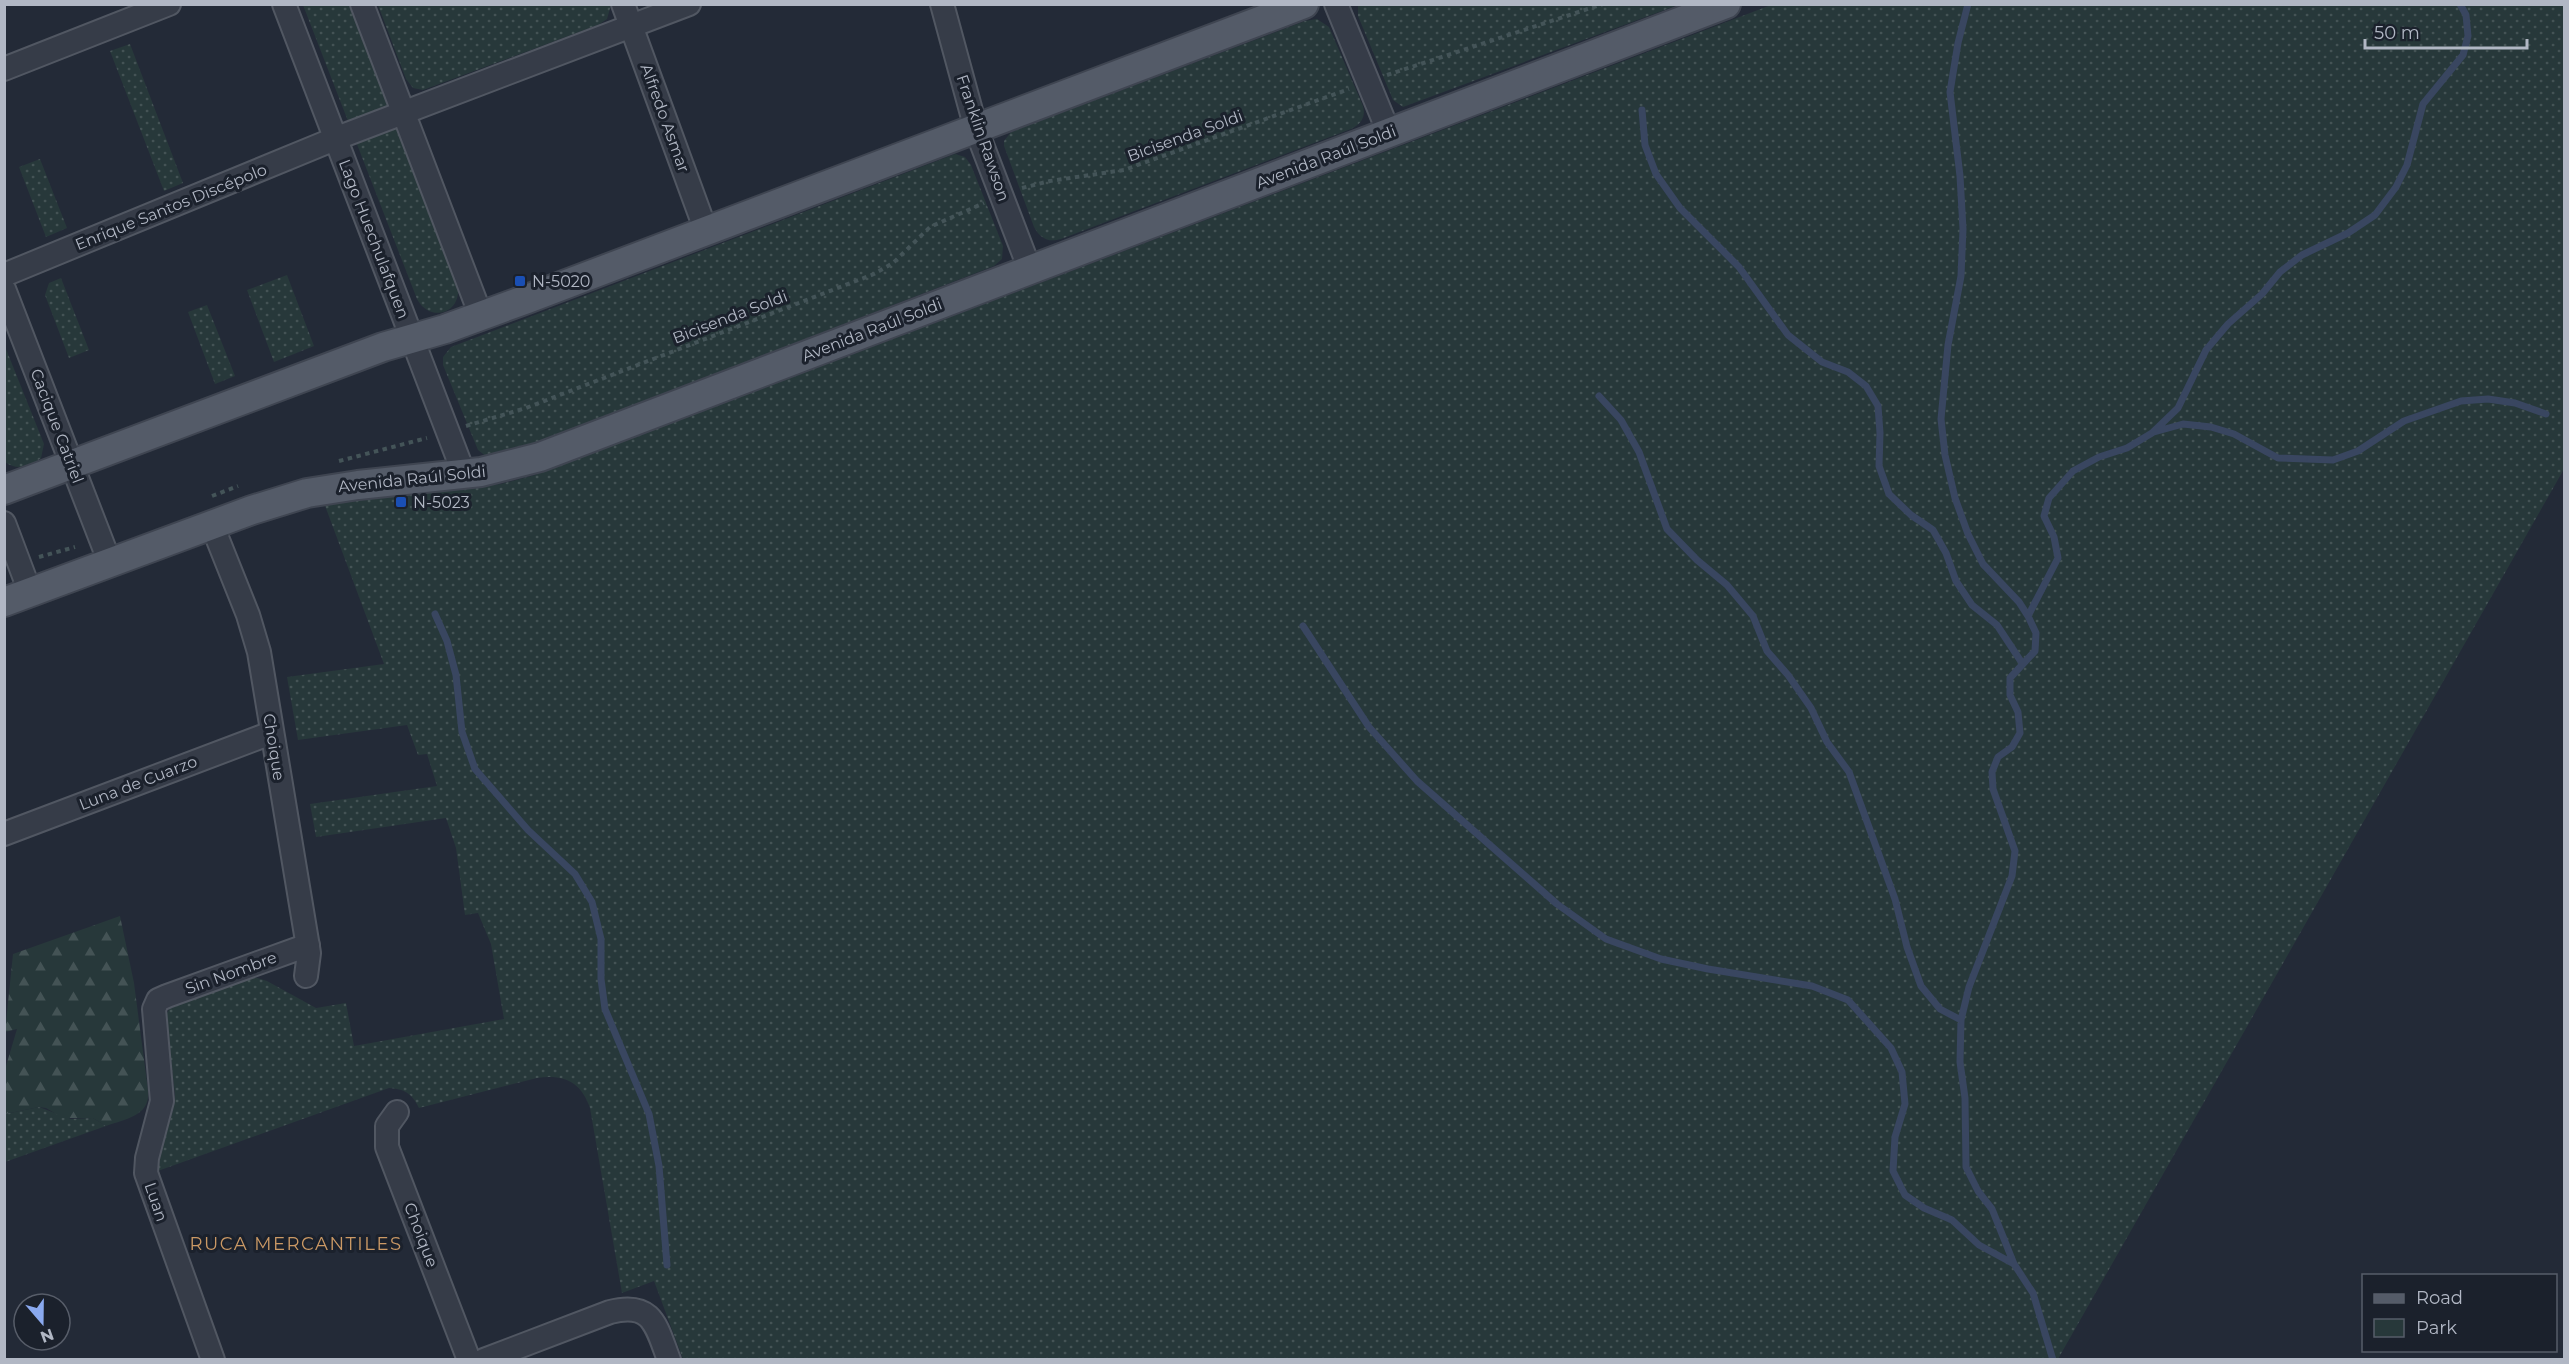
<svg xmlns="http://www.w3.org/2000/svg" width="2569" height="1364" viewBox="0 0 2569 1364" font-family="Montserrat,sans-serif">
<defs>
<pattern id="green-dots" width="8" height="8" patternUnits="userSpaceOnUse" patternTransform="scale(1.5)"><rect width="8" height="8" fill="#27383a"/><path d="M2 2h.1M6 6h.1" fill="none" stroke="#445355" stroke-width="1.8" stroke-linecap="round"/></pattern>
<pattern id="forest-firs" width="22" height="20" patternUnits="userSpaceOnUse" patternTransform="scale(1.5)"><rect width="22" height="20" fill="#27383a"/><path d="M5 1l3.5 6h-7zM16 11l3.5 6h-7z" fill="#445355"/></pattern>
</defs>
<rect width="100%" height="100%" fill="#232a37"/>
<path fill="url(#green-dots)" d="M 1358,4 L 1678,4 L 1678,5 L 1403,107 L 1393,100 L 1358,16 Z
M 303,5 L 349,5 L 458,288 C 460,315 429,322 417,299 Z
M 611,5 L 607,19 L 598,25 L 423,90 L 413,88 L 406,79 L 378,5 Z
M 1771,5 L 2564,5 L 2564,469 L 2058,1359 L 683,1359 L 654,1281 L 622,1293 L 590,1108 C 581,1082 564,1074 537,1078 L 419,1108 C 412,1093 404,1089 389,1088 L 155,1172 L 173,1110 L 175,1095 L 166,1015 L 171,1006 L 254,977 L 267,981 L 316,1008 L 346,1003 L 354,1046 L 504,1019 L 491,944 L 478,913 L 465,915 L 456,848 L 446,818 L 316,837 L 310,804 L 437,786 L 427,754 L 418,755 L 407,725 L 298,740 L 287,677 L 384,664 L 324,503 L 501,484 L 535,475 Z
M 1317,19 L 1329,27 L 1363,106 C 1366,117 1361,124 1351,129 L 1061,239 C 1048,243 1040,238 1034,227 L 1004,146 L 1004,141 L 1011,132 L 1305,21 Z
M 130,44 L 183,183 L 164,191 L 110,51 Z
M 955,154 L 965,157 L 971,165 L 1003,246 L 1002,259 L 994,266 L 498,458 L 488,458 L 478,450 L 443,365 L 443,357 L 451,347 Z
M 40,159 L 67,228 L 46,237 L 19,167 Z
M 287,275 L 314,346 L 274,362 L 247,290 Z
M 61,278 L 89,350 L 69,358 L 45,295 L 49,283 Z
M 207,305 L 235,376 L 215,384 L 188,312 Z
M 4,344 L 44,444 L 41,458 C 29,467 17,471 5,462 Z
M 39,1107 L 71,1119 L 93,1118 L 106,1126 L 5,1162 L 5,1114 Z"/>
<path fill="url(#forest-firs)" d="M 120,916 L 134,983 L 148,1090 C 151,1116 126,1119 106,1126 L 93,1118 L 63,1118 L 46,1108 L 39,1107 L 5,1114 L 6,1066 L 17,1029 L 5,1032 L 13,954 Z"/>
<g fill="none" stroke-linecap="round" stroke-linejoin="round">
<path stroke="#394660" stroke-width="7" d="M 1968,4 L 1958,43 L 1950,92 L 1960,176 L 1963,229 L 1961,276 L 1948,345 L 1941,419 L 1945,455 L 1955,498 L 1968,534 L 1983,564 L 2019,602 L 2028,616 L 2036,633 L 2035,651 L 2010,678 L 2010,695 L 2018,712 L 2020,733 L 2012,747 L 1998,757 L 1992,772 L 1993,789 L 2015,851 L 2012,876 L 1969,987 L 1961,1020 L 1960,1062 L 1965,1098 L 1966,1167 L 1978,1191 L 1992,1209 L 2014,1264 L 2033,1293 L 2053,1360
M 1642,110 L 1645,145 L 1656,174 L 1680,208 L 1739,267 L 1788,335 L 1822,362 L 1848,372 L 1866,386 L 1878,406 L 1880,433 L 1879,466 L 1889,494 L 1911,515 L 1933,530 L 1946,553 L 1956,581 L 1972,605 L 1997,625 L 2022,663
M 1599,396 L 1621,420 L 1639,452 L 1667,529 L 1697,560 L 1727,585 L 1753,616 L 1767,651 L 1788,675 L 1811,708 L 1827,742 L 1849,772 L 1895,899 L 1907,947 L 1921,986 L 1940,1009 L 1961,1020
M 2154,432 L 2183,424 L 2211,427 L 2234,434 L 2278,458 L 2333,460 L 2358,451 L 2404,421 L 2461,401 L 2488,399 L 2515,403 L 2546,414
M 435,614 L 447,641 L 456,675 L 462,732 L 475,769 L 528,830 L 575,874 L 592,902 L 601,939 L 601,979 L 605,1009 L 649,1114 L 659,1166 L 667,1265
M 2028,616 L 2058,558 L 2054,537 L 2044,516 L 2049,498 L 2073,471 L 2099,457 L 2127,448 L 2152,433 L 2178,408 L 2206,350 L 2228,324 L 2262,294 L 2280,272 L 2302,255 L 2348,233 L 2375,215 L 2396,187 L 2407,165 L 2423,104 L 2463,55 L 2468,36 L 2466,15 L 2460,4
M 1303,626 L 1369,727 L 1417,781 L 1557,904 L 1606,939 L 1661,959 L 1708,969 L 1812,986 L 1848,1000 L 1891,1048 L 1902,1072 L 1905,1104 L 1895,1137 L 1893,1171 L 1905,1195 L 1924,1208 L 1952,1220 L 1979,1245 L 2014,1264"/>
<g stroke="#515762" stroke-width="26">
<path id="minor" d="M 284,4 L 464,474
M 362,4 L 481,316
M 623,4 L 706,231
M 942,4 L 976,129 L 1030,270
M 1336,4 L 1389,133
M 4,69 L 169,4
M 4,275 L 337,138 L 689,4
M 4,289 L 110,563
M 4,523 L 30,592
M 212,525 L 248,615 L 259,652 L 309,953 L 306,976
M 4,834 L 271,733
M 397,1112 L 387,1126 L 387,1147 L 469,1360
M 213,1360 L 146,1173 L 147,1158 L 162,1101 L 154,1009 L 158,1000 L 167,996 L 308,945
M 484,1360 L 610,1312 C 653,1301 656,1326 669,1360"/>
</g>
<g stroke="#3f4551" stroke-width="32">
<path id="major" d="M 4,490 L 383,347 L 445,329 L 527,299 L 1304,4
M 4,602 L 252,510 L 307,493 L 358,485 L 481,472 L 540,457 L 1726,4"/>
</g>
<path stroke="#445458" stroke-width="4" stroke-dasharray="4.5 4.5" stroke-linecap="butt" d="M 1387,75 L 1603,4
M 1022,188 L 1050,181 L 1124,170 L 1349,89
M 466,426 L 526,408 L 874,274 L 893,263 L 930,227 L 984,203
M 339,461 L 427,438
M 212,496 L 238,486
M 39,557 L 75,547"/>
<use href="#minor" stroke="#363c48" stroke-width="22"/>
<use href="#major" stroke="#545b68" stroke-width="28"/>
</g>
<g fill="#1a4fb4" stroke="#1b212c" stroke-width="2">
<rect x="514" y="275" width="12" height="12" rx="3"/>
<rect x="395" y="496" width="12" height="12" rx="3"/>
</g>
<g text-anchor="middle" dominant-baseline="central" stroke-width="6" stroke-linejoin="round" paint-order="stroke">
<g font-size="16" fill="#b1b7c4" stroke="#1b212c">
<text transform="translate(665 118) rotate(70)">Alfredo Asmar</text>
<text transform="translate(1185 136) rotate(-20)">Bicisenda Soldi</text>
<text transform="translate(983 138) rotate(71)">Franklin Rawson</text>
<text transform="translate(1326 157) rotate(-21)">Avenida Raúl Soldi</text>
<text transform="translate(171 207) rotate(-22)">Enrique Santos Discépolo</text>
<text transform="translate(374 239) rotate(69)">Lago Huechulafquen</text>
<text transform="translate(730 317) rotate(-21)">Bicisenda Soldi</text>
<text transform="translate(872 330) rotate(-21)">Avenida Raúl Soldi</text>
<text transform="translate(57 426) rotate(69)">Cacique Catriel</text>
<text transform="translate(412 479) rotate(-6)">Avenida Raúl Soldi</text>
<text transform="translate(274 747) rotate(81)">Choique</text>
<text transform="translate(138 783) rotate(-21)">Luna de Cuarzo</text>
<text transform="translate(231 973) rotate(-20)">Sin Nombre</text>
<text transform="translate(156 1202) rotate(71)">Luan</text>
<text transform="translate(421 1235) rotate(69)">Choique</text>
</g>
<g font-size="16" fill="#b1b7c4" stroke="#1b212c" text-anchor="start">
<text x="532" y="281">N-5020</text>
<text x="413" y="502">N-5023</text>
</g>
<g font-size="18" letter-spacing="1.5" fill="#cb9965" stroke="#1b212c">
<text x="296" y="1244">RUCA MERCANTILES</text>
</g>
</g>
<rect width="2569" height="1364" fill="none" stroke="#b1b7c4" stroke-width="12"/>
<rect x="2362" y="1274" width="195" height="78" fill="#1b212c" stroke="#575d69" stroke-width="1.5"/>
<rect x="2374" y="1294" width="30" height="9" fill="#545b68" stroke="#575d69" stroke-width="1.5"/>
<text x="2416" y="1304" font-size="18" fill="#b1b7c4">Road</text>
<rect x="2374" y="1319" width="30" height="18" fill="#27383a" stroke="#575d69" stroke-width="1.5"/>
<text x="2416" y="1334" font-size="18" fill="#b1b7c4">Park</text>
<g transform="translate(42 1322) rotate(160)"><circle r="28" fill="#1b212c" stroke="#575d69" stroke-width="1.5"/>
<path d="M0-4.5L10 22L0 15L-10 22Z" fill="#8aa9ef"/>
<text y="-9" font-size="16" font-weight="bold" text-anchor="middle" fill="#b1b7c4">N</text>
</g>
<path d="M2365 39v9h162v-9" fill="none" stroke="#b1b7c4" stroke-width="3"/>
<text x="2374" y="39" font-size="18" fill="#b1b7c4" stroke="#1b212c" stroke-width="4.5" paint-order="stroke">50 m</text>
</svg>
